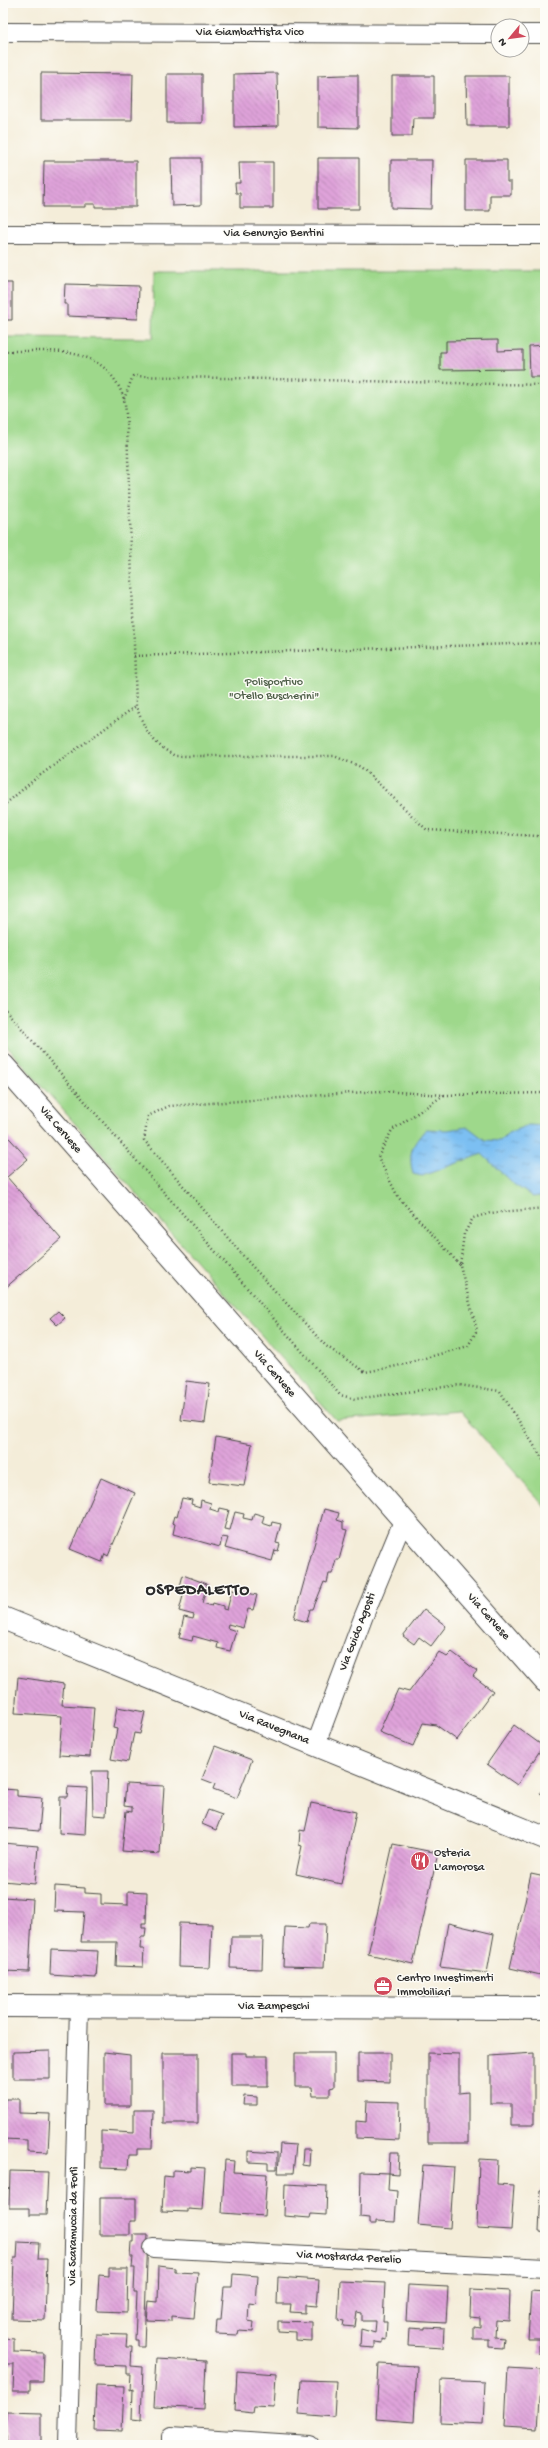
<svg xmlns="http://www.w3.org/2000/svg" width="548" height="2448" viewBox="0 0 548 2448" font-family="'Gochi Hand',sans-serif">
<defs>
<pattern id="water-ripples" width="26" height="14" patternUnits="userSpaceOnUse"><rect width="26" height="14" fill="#7cbff2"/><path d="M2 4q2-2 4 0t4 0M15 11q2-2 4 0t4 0" fill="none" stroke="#669bc4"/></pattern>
<pattern id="building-back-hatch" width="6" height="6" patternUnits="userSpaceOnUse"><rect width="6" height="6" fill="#dfa3da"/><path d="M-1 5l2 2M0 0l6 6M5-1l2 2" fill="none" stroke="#b585b1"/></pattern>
</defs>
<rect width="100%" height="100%" fill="#fdfcf7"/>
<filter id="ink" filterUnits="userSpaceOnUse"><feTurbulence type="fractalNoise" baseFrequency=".025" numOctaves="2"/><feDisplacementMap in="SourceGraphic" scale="8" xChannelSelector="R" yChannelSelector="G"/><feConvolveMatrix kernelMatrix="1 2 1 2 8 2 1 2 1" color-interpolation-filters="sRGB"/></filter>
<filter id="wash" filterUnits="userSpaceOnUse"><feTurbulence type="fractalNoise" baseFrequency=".012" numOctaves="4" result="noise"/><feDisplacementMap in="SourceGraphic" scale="16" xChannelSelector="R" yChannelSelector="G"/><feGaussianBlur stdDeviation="0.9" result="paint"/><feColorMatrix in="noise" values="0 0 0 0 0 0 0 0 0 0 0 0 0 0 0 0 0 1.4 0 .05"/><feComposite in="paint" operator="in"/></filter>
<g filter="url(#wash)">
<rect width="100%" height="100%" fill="#f4edd9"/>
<path fill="#9ed88b" stroke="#64825b" d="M 154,271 L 545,271 L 545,1507 L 459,1411 L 337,1421 L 3,1042 L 3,337 L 153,338 Z"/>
<path fill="url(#water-ripples)" stroke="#54758e" d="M 528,1125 L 545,1126 L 545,1195 L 533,1197 L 512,1183 L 482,1154 L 422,1176 L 413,1174 C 408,1153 411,1146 426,1129 L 447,1130 L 468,1127 L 485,1140 L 500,1141 L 508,1133 Z"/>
<g id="blocks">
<path fill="url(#building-back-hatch)" d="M 41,73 L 133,74 L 132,120 L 41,120 Z
M 277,73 L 278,126 L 234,127 L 234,74 Z
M 167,74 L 202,74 L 202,123 L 167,123 Z
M 343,75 L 358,75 L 358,128 L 318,127 L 318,76 Z
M 392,76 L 434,76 L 434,118 L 413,118 L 412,136 L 392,136 Z
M 466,76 L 509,76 L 509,126 L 467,126 Z
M 171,158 L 201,158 L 201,205 L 172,206 Z
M 318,158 L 359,158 L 359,209 L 318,209 Z
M 391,160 L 432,160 L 431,209 L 391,208 Z
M 466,160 L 507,160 L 507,182 L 511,182 L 511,195 L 490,195 L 490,211 L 466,211 Z
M 44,161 L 136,161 L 136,207 L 95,207 L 95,204 L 85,204 L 85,207 L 43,207 Z
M 239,162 L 273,162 L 273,208 L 240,208 L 240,193 L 236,193 L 235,183 L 240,183 Z
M 3,283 L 12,283 L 12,320 L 3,320 Z
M 65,284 L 139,286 L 138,319 L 67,316 L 67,304 L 64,304 Z
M 498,340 L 498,351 L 523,350 L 523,369 L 440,370 L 440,352 L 446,352 L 446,341 Z
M 545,345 L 545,377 L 530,377 L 529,346 Z
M 3,1131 L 28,1159 L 7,1177 L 61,1239 L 3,1290 Z
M 58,1311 L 65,1318 L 57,1325 L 50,1318 Z
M 186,1381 L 210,1384 L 205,1423 L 181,1420 Z
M 216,1437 L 252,1444 L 244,1486 L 209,1482 Z
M 101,1478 L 135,1493 L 108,1556 L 105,1554 L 102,1562 L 70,1549 Z
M 182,1498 L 192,1500 L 191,1504 L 200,1507 L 201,1500 L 211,1503 L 210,1509 L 219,1512 L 220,1508 L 229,1510 L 224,1529 L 230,1530 L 235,1512 L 244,1514 L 243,1518 L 252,1520 L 254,1513 L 264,1516 L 262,1523 L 271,1526 L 272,1522 L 281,1524 L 276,1543 L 280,1544 L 278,1551 L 275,1550 L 272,1561 L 225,1548 L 228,1538 L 222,1537 L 220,1547 L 173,1534 L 175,1524 L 172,1523 L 174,1516 L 177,1517 Z
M 324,1509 L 339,1513 L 337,1520 L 343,1522 L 343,1529 L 347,1530 L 339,1560 L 336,1560 L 332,1574 L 329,1574 L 327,1583 L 324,1582 L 313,1609 L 310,1609 L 307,1622 L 294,1618 Z
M 183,1575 L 207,1584 L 202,1603 L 212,1606 L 213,1603 L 223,1606 L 223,1609 L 227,1610 L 232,1590 L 257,1595 L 253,1610 L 248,1609 L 243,1628 L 228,1624 L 227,1628 L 236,1631 L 230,1651 L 217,1648 L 218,1643 L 193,1636 L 192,1641 L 179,1638 L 184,1617 L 193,1619 L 194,1615 L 179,1611 L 184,1592 L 179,1590 Z
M 424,1609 L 446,1626 L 431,1646 L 419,1637 L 414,1644 L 403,1636 Z
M 439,1652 L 447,1657 L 452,1652 L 477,1671 L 473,1676 L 493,1691 L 457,1740 L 436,1725 L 423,1723 L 413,1746 L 379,1732 L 398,1689 L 409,1692 Z
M 18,1677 L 64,1684 L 62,1705 L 94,1707 L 90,1757 L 59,1755 L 62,1716 L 15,1713 Z
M 117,1707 L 145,1712 L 140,1734 L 134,1733 L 128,1762 L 111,1759 L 117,1729 L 113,1728 Z
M 514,1725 L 543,1746 L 517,1785 L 487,1764 Z
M 215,1746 L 252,1760 L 237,1798 L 213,1789 L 215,1784 L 202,1779 Z
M 92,1771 L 108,1771 L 106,1816 L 93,1815 Z
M 126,1784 L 164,1786 L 160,1854 L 122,1851 L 126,1811 L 132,1812 L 132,1807 L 124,1806 Z
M 545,1785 L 545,1796 L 540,1793 Z
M 68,1787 L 87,1788 L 85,1835 L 59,1833 L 60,1797 L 67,1797 Z
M 3,1789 L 17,1790 L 17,1796 L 42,1798 L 39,1831 L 3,1828 Z
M 311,1803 L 356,1812 L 341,1884 L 296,1874 L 302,1846 L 299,1845 L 300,1830 L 305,1831 Z
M 208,1810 L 222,1815 L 216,1830 L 202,1824 Z
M 3,1843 L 38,1846 L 35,1884 L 3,1881 Z
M 393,1844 L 438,1853 L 413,1964 L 368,1954 Z
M 531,1874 L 545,1877 L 545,1976 L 510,1968 Z
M 55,1886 L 85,1888 L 85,1893 L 101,1894 L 101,1904 L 128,1905 L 128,1891 L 147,1892 L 146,1923 L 142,1923 L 142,1928 L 146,1928 L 145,1937 L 141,1937 L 140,1949 L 144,1949 L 143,1967 L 116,1966 L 117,1942 L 81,1942 L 84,1912 L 54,1911 Z
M 3,1897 L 33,1899 L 29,1972 L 3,1971 Z
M 179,1923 L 212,1924 L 210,1968 L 178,1967 Z
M 448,1923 L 494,1934 L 487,1973 L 440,1967 Z
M 309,1924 L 326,1924 L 324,1967 L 283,1966 L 285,1927 L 308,1928 Z
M 231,1937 L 263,1937 L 262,1969 L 230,1968 Z
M 51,1949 L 98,1951 L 96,1978 L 50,1975 Z
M 50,2051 L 50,2079 L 13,2079 L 13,2052 Z
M 104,2052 L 130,2055 L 130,2106 L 104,2106 Z
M 163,2053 L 198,2053 L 198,2123 L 163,2123 Z
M 231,2053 L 246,2053 L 246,2056 L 268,2056 L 268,2086 L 231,2086 Z
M 295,2053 L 334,2053 L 334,2087 L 330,2088 L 330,2096 L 313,2096 L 312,2087 L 295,2087 Z
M 358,2053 L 390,2053 L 390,2082 L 358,2081 Z
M 428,2053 L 459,2054 L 459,2093 L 468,2092 L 468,2143 L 428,2143 Z
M 534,2053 L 534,2125 L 511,2125 L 511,2103 L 490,2103 L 490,2056 Z
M 244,2096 L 257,2097 L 257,2105 L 243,2105 Z
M 5,2099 L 19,2099 L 19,2113 L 50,2114 L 48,2152 L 27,2151 L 27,2140 L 3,2139 Z
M 367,2101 L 400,2102 L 399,2140 L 356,2138 L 356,2121 L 366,2122 Z
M 134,2110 L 153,2110 L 152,2149 L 137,2149 L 137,2155 L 129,2155 L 128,2169 L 101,2168 L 101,2131 L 134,2133 Z
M 280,2144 L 296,2145 L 293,2173 L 278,2173 Z
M 303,2149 L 310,2149 L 309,2166 L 302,2165 Z
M 248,2151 L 277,2153 L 277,2169 L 268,2169 L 268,2163 L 248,2162 Z
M 390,2153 L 399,2153 L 398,2174 L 389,2173 Z
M 479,2159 L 498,2160 L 497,2184 L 514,2185 L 511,2230 L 477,2228 Z
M 225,2160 L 234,2161 L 233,2172 L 267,2174 L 264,2216 L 222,2213 Z
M 423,2165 L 454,2167 L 450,2228 L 418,2225 Z
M 191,2167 L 205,2168 L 202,2210 L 188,2209 L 188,2212 L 162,2211 L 164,2176 L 173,2177 L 173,2170 L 191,2171 Z
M 10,2171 L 48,2172 L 46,2215 L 29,2215 L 29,2208 L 9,2208 Z
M 361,2172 L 389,2173 L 388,2190 L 397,2191 L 395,2222 L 376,2221 L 376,2224 L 369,2224 L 369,2218 L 360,2217 Z
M 285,2184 L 327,2186 L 326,2215 L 311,2214 L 310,2218 L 284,2216 Z
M 541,2190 L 545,2190 L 545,2233 L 539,2232 Z
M 100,2198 L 136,2198 L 136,2221 L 130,2221 L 130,2235 L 100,2235 Z
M 134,2234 L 148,2234 L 144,2347 L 138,2347 L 138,2340 L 135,2340 L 137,2292 L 134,2292 L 135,2268 L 132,2268 L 133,2257 L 130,2257 L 131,2242 L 134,2242 Z
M 18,2242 L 39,2243 L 38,2259 L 47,2259 L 45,2320 L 12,2319 L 14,2258 L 17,2258 Z
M 159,2266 L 175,2268 L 175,2272 L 198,2273 L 194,2318 L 171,2316 L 171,2321 L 146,2320 L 148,2301 L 158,2302 Z
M 109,2268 L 128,2268 L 127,2312 L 97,2311 L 99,2275 L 109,2276 Z
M 233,2274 L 258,2276 L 256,2304 L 249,2303 L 248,2321 L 254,2322 L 253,2332 L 239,2331 L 238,2335 L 216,2334 L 217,2319 L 221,2319 L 224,2287 L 232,2287 Z
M 278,2277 L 319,2280 L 317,2306 L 305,2305 L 305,2313 L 290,2312 L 291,2304 L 277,2304 Z
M 340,2281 L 385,2283 L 383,2322 L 387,2322 L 386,2340 L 382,2339 L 382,2343 L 374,2342 L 374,2348 L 360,2347 L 361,2329 L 375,2333 L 376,2321 L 362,2321 L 362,2313 L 357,2312 L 355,2327 L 343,2326 L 344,2321 L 338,2320 Z
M 408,2285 L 448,2287 L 446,2323 L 406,2321 Z
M 471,2289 L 510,2291 L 509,2321 L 496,2320 L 495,2337 L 504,2338 L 503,2348 L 489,2347 L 489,2339 L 473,2339 L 473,2326 L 480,2327 L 480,2318 L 470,2317 Z
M 531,2291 L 545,2292 L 545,2354 L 539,2354 L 539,2339 L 528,2339 Z
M 278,2321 L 312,2322 L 312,2341 L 295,2340 L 295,2332 L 278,2331 Z
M 425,2327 L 444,2328 L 443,2348 L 408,2346 L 409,2328 L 425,2329 Z
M 96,2334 L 127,2335 L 126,2347 L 132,2347 L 131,2366 L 143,2367 L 141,2420 L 132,2419 L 133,2389 L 130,2390 L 131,2374 L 127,2374 L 127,2366 L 95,2365 Z
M 3,2338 L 14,2339 L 14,2352 L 44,2353 L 43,2381 L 30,2381 L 30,2391 L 13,2391 L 14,2364 L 3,2364 Z
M 157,2358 L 206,2361 L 204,2409 L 154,2406 Z
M 379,2364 L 417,2366 L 414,2422 L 376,2419 Z
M 508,2368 L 542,2370 L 538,2428 L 505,2426 Z
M 237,2371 L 276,2374 L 274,2408 L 254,2407 L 253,2413 L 235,2411 Z
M 301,2380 L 336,2381 L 334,2417 L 299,2414 Z
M 441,2380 L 485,2382 L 483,2424 L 440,2422 Z
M 96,2385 L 124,2386 L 122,2431 L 94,2430 Z
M 6,2412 L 41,2413 L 41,2445 L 3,2445 L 3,2442 L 6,2442 Z"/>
</g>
</g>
<g filter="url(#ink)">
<use href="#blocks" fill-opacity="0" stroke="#494845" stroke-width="1"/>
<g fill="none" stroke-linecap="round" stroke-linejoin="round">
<g stroke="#494845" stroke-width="20">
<path id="minor" d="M 3,32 L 498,34
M 522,34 L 545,34
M 3,234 L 545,235
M 316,1744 L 363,1618 L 403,1521
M 153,2248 L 545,2268
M 68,2445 L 79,2006
M 171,2445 L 171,2436 L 310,2445"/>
</g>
<g stroke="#494845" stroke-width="24">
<path id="tertiary" d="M 3,2006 L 545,2008"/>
</g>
<g stroke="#494845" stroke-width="24">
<path id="secondary" d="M 3,1065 L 545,1681"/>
</g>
<g stroke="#494845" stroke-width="24">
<path id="primary" d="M 3,1618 L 545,1838"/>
</g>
<path stroke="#494845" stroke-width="2.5" stroke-dasharray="1 3" stroke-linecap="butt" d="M 3,351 C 51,352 105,342 124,399 C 126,407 126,418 127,426 L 136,706 C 146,732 151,742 175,756 L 334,756 L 361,767 L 427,830 L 538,836 L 545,840
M 124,399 L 133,376 L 545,385
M 134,656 L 545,643
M 3,806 L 35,779 L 136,706
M 3,1007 L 340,1395 L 355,1399 L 459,1385 L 500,1391 L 545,1463
M 545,1093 L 445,1095 L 379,1091 L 169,1106 L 148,1116 L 144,1140 L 251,1265 L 326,1346 L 365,1372 L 397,1366 L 468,1346 L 477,1330 L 460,1265 L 464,1234 L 473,1218 L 490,1213 L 545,1208
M 444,1095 L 392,1130 L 378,1157 L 398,1197 L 460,1265"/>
<use href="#minor" stroke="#fff" stroke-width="18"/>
<use href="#tertiary" stroke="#fff" stroke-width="22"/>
<use href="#secondary" stroke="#fff" stroke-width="22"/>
<use href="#primary" stroke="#fff" stroke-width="22"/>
</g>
</g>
<defs>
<g id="restaurant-disc" transform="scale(1)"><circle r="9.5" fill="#d1495b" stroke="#fdfcf7"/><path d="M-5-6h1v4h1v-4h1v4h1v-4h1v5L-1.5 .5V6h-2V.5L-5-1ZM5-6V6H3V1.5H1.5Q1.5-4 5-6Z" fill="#fff"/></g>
<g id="office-disc" transform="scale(1)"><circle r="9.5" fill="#d1495b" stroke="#fdfcf7"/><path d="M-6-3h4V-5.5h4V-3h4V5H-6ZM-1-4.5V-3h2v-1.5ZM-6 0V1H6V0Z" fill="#fff"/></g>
</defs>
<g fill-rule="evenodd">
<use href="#restaurant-disc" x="420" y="1861"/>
<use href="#office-disc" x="383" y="1986"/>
</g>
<g text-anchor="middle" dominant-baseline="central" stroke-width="3" stroke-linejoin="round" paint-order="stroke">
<g font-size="12" fill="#2b2b2b" stroke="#fdfcf7">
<text x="250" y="33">Via Giambattista Vico</text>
<text x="274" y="234">Via Genunzio Bentini</text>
<text transform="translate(60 1130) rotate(49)">Via Cervese</text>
<text transform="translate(274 1374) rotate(49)">Via Cervese</text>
<text transform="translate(488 1617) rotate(48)">Via Cervese</text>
<text transform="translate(358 1632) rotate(-69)">Via Guido Agosti</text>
<text transform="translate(274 1728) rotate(22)">Via Ravegnana</text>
<text x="274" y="2007">Via Zampeschi</text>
<text transform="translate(74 2226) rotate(-89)">Via Scaramuccia da Forlì</text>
<text transform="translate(349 2258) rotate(3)">Via Mostarda Perelio</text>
</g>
<g font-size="12" fill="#4e5f48" stroke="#fdfcf7">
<text x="274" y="683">Polisportivo<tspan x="274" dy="14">"Otello Buscherini"</tspan></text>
</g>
<g font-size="12" fill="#2b2b2b" stroke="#fdfcf7" text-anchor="start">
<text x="434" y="1854">Osteria<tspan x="434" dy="14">L'amorosa</tspan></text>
<text x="397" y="1979">Centro Investimenti<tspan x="397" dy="14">Immobiliari</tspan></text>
</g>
<g font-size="16" font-weight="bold" letter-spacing="1" fill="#2b2b2b" stroke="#fdfcf7">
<text x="198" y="1591">OSPEDALETTO</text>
</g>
</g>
<rect width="548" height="2448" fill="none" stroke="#fdfcf7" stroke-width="16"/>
<g transform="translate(510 38) rotate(241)"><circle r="19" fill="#fdfcf7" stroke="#a9a8a5"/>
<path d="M0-3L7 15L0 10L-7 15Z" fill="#d1495b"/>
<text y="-6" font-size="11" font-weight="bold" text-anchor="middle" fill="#2b2b2b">N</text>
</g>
</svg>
